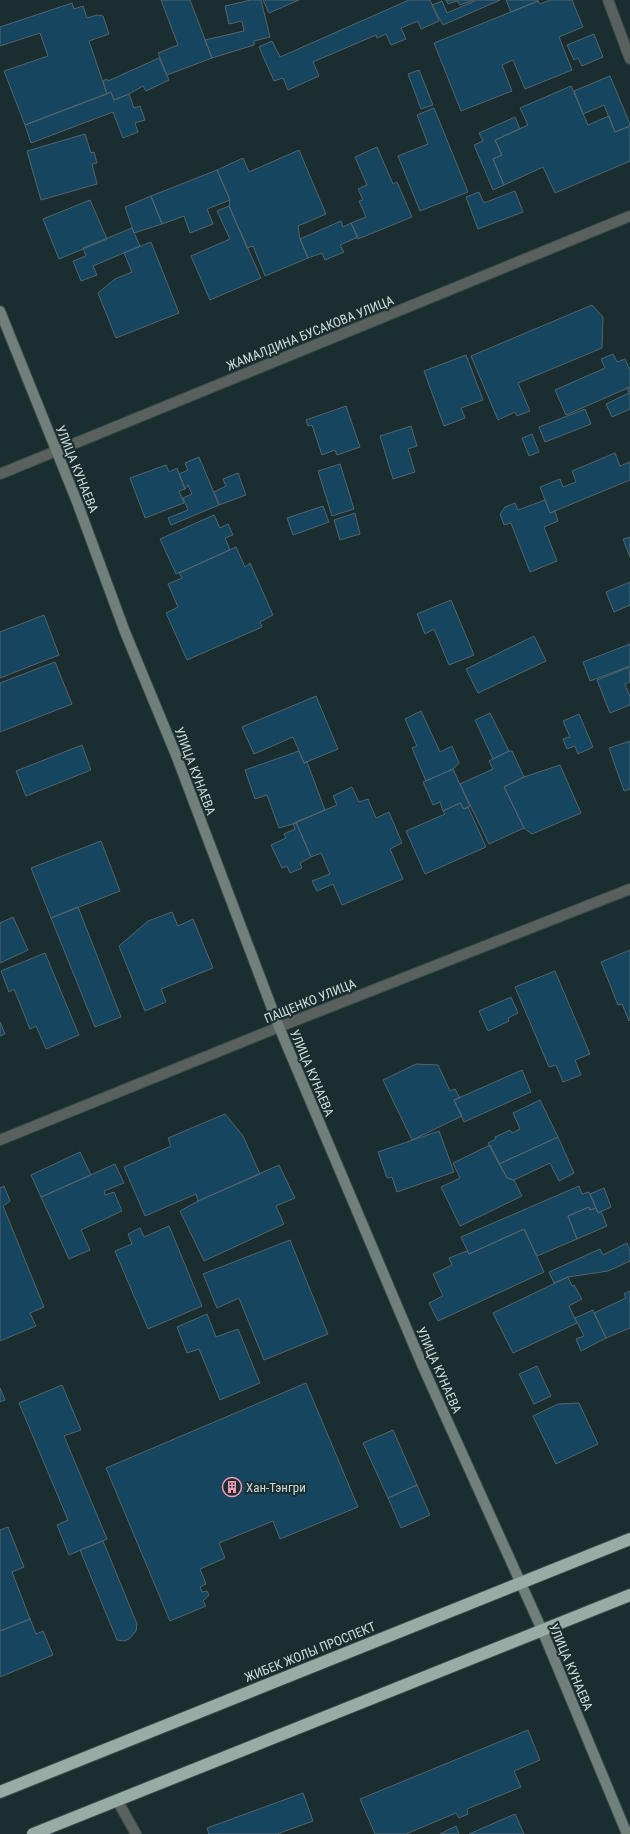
<svg xmlns="http://www.w3.org/2000/svg" width="630" height="1834" viewBox="0 0 630 1834" font-family="'Roboto Condensed',sans-serif">
<rect width="100%" height="100%" fill="#1a2e30"/>
<path fill="#16465f" stroke="#54646e" d="M 161,0 L 190,0 L 212,58 L 167,75 L 158,53 L 178,45 Z
M 251,0 L 261,0 L 270,37 L 254,41 L 254,45 L 212,58 L 205,40 L 244,31 L 242,21 L 229,24 L 225,6 Z
M 263,0 L 299,0 L 269,13 Z
M 409,0 L 430,0 L 439,21 L 421,29 L 418,21 L 401,28 L 406,39 L 391,45 L 386,34 L 377,38 L 376,35 L 313,62 L 319,76 L 288,90 L 283,78 L 274,81 L 259,47 L 272,41 L 280,57 Z
M 446,0 L 474,0 L 460,5 L 457,1 L 448,4 Z
M 477,0 L 500,0 L 443,25 L 432,5 L 442,1 L 447,13 Z
M 506,0 L 538,0 L 538,1 L 511,12 Z
M 550,0 L 572,0 L 583,27 L 559,37 L 572,70 L 525,89 L 513,60 L 502,65 L 512,91 L 461,111 L 434,43 L 538,1 L 540,4 Z
M 72,3 L 74,9 L 83,6 L 87,18 L 97,15 L 103,16 L 109,34 L 89,41 L 107,94 L 25,125 L 4,71 L 48,56 L 40,33 L 0,46 L 0,27 Z
M 594,34 L 603,57 L 582,66 L 578,58 L 574,60 L 567,45 Z
M 159,58 L 169,80 L 146,91 L 143,86 L 129,94 L 114,100 L 111,92 L 107,94 L 103,81 L 107,79 L 108,81 Z
M 419,70 L 433,105 L 421,109 L 408,74 Z
M 610,76 L 630,124 L 630,126 L 615,132 L 604,105 L 583,114 L 574,91 Z
M 571,86 L 588,125 L 609,116 L 615,132 L 630,126 L 630,161 L 555,193 L 543,167 L 504,185 L 493,159 L 502,155 L 495,140 L 528,125 L 520,108 Z
M 111,92 L 114,100 L 129,94 L 134,108 L 140,106 L 145,120 L 135,123 L 138,132 L 123,138 L 113,112 L 31,143 L 25,125 Z
M 434,108 L 468,192 L 420,211 L 398,156 L 428,144 L 417,115 Z
M 515,117 L 520,129 L 495,140 L 502,155 L 493,159 L 504,185 L 493,190 L 474,145 L 483,141 L 479,133 Z
M 85,134 L 91,153 L 94,152 L 97,163 L 92,164 L 97,184 L 41,200 L 27,151 Z
M 377,147 L 393,184 L 397,182 L 412,217 L 358,239 L 351,223 L 366,217 L 359,201 L 363,200 L 358,189 L 367,185 L 355,157 Z
M 299,150 L 326,214 L 298,226 L 300,239 L 308,258 L 265,276 L 253,246 L 247,248 L 229,206 L 230,200 L 217,170 L 243,158 L 249,172 Z
M 217,170 L 230,200 L 207,209 L 213,224 L 190,233 L 184,216 L 162,224 L 151,196 Z
M 515,191 L 523,212 L 478,229 L 466,197 L 479,192 L 484,203 Z
M 151,196 L 162,224 L 134,233 L 125,207 Z
M 90,200 L 107,239 L 59,259 L 43,219 Z
M 229,206 L 261,278 L 210,300 L 191,256 L 230,239 L 217,211 Z
M 341,221 L 343,227 L 351,223 L 358,237 L 340,245 L 344,252 L 325,260 L 322,253 L 308,258 L 300,239 Z
M 132,228 L 140,246 L 93,266 L 97,275 L 81,281 L 73,261 L 86,256 L 83,248 Z
M 151,242 L 179,313 L 116,338 L 98,293 L 115,279 L 132,272 L 124,253 Z
M 592,305 L 603,317 L 602,348 L 518,383 L 530,411 L 517,416 L 515,412 L 498,420 L 471,356 Z
M 613,354 L 617,362 L 625,359 L 630,370 L 630,387 L 566,415 L 555,390 L 605,368 L 601,359 Z
M 466,355 L 483,400 L 461,408 L 465,418 L 444,426 L 424,371 Z
M 630,387 L 630,409 L 612,417 L 606,404 L 629,393 L 627,388 Z
M 346,406 L 360,447 L 337,455 L 335,450 L 322,455 L 312,425 L 308,426 L 306,420 Z
M 585,409 L 591,424 L 545,442 L 539,427 Z
M 411,426 L 417,446 L 408,449 L 415,472 L 393,479 L 380,436 Z
M 532,434 L 539,452 L 529,456 L 522,438 Z
M 615,453 L 620,466 L 630,462 L 630,480 L 550,513 L 540,487 L 560,479 L 563,487 L 576,482 L 572,471 Z
M 199,457 L 219,505 L 171,525 L 168,518 L 188,510 L 183,498 L 192,494 L 188,485 L 185,489 L 179,474 L 188,470 L 185,463 Z
M 340,464 L 354,509 L 332,516 L 318,471 Z
M 166,465 L 169,472 L 177,468 L 185,489 L 179,491 L 184,503 L 145,518 L 130,478 Z
M 238,473 L 246,495 L 219,505 L 214,492 L 226,486 L 223,479 Z
M 545,500 L 550,513 L 555,511 L 558,521 L 544,527 L 557,561 L 530,572 L 511,523 L 504,525 L 500,514 L 505,507 L 515,503 L 518,510 Z
M 323,506 L 329,522 L 293,535 L 287,518 Z
M 355,513 L 360,534 L 340,540 L 334,520 Z
M 214,515 L 220,528 L 228,524 L 233,535 L 225,538 L 230,550 L 176,574 L 160,539 Z
M 630,537 L 630,557 L 623,539 Z
M 236,547 L 245,567 L 250,563 L 273,615 L 260,622 L 262,627 L 187,660 L 166,613 L 178,607 L 168,584 L 182,578 L 179,573 Z
M 630,582 L 630,605 L 614,612 L 606,592 Z
M 451,600 L 474,655 L 449,665 L 434,629 L 425,634 L 417,614 Z
M 44,615 L 59,655 L 0,678 L 0,632 Z
M 534,636 L 546,661 L 478,693 L 466,669 Z
M 630,644 L 630,666 L 590,681 L 583,662 Z
M 55,662 L 72,704 L 0,732 L 0,683 Z
M 629,667 L 630,682 L 625,684 L 630,697 L 630,705 L 610,713 L 597,680 Z
M 316,696 L 338,749 L 304,763 L 293,737 L 254,754 L 242,727 Z
M 421,711 L 440,752 L 452,746 L 459,763 L 453,769 L 426,781 L 412,748 L 417,746 L 405,719 Z
M 490,713 L 509,751 L 493,759 L 475,720 Z
M 579,714 L 593,747 L 578,754 L 575,746 L 567,749 L 563,739 L 570,737 L 563,721 Z
M 630,741 L 630,789 L 624,791 L 609,748 Z
M 82,745 L 91,770 L 26,796 L 16,771 Z
M 299,751 L 304,763 L 307,762 L 325,810 L 293,824 L 279,828 L 267,795 L 255,799 L 245,770 Z
M 509,751 L 512,751 L 524,777 L 504,787 L 524,828 L 489,844 L 460,784 L 493,769 L 489,761 Z
M 560,765 L 581,813 L 532,834 L 524,828 L 504,787 L 524,777 Z
M 453,769 L 470,806 L 464,809 L 460,803 L 443,811 L 440,802 L 433,805 L 423,782 Z
M 352,787 L 359,802 L 368,799 L 376,818 L 389,812 L 402,843 L 390,849 L 403,879 L 342,905 L 333,884 L 317,891 L 312,881 L 330,874 L 321,853 L 311,857 L 296,822 L 337,805 L 333,796 Z
M 460,803 L 464,809 L 468,807 L 486,847 L 425,874 L 406,831 L 445,814 L 443,811 Z
M 296,822 L 311,857 L 300,863 L 302,868 L 290,873 L 287,866 L 282,868 L 271,845 L 286,838 L 284,834 L 295,829 L 293,824 Z
M 101,841 L 120,891 L 51,918 L 31,868 Z
M 78,907 L 121,1017 L 95,1027 L 51,918 Z
M 172,912 L 178,926 L 193,919 L 213,968 L 161,989 L 166,1002 L 145,1011 L 119,946 L 148,921 Z
M 13,917 L 28,950 L 0,963 L 0,923 Z
M 630,950 L 630,1020 L 629,1021 L 622,1004 L 618,1005 L 601,962 Z
M 45,953 L 79,1035 L 46,1049 L 36,1026 L 30,1029 L 14,989 L 9,992 L 1,971 Z
M 555,971 L 590,1054 L 575,1060 L 581,1075 L 563,1082 L 556,1065 L 549,1067 L 515,987 Z
M 511,997 L 518,1013 L 508,1018 L 509,1021 L 488,1031 L 479,1011 Z
M 0,1022 L 5,1034 L 0,1036 Z
M 416,1064 L 438,1065 L 450,1091 L 455,1089 L 460,1098 L 454,1100 L 462,1116 L 412,1140 L 383,1080 Z
M 522,1070 L 531,1092 L 464,1122 L 454,1100 Z
M 540,1100 L 558,1137 L 499,1164 L 488,1143 L 496,1139 L 495,1137 L 510,1130 L 512,1133 L 520,1129 L 513,1113 Z
M 225,1114 L 243,1136 L 260,1174 L 198,1201 L 196,1194 L 145,1216 L 124,1167 L 171,1146 L 168,1138 Z
M 439,1131 L 454,1172 L 397,1192 L 392,1177 L 387,1178 L 378,1152 Z
M 558,1137 L 574,1173 L 559,1181 L 550,1163 L 514,1180 L 507,1178 L 499,1164 Z
M 490,1145 L 507,1178 L 514,1180 L 522,1196 L 460,1226 L 441,1187 L 460,1178 L 453,1163 Z
M 80,1152 L 91,1175 L 41,1197 L 31,1175 Z
M 115,1164 L 124,1183 L 104,1191 L 105,1195 L 114,1192 L 122,1211 L 81,1230 L 90,1250 L 69,1259 L 41,1197 Z
M 279,1165 L 295,1198 L 276,1206 L 284,1224 L 204,1261 L 180,1211 L 198,1201 Z
M 4,1186 L 10,1201 L 3,1206 L 44,1307 L 30,1313 L 36,1326 L 0,1341 L 0,1188 Z
M 579,1186 L 582,1194 L 589,1192 L 596,1208 L 590,1210 L 589,1207 L 568,1216 L 577,1239 L 537,1256 L 524,1229 L 469,1254 L 461,1237 Z
M 604,1188 L 611,1207 L 598,1213 L 590,1194 Z
M 589,1207 L 590,1210 L 596,1208 L 598,1213 L 601,1211 L 607,1226 L 577,1239 L 568,1216 Z
M 169,1226 L 202,1306 L 148,1329 L 115,1251 L 132,1244 L 128,1234 L 140,1228 L 144,1237 Z
M 524,1229 L 544,1272 L 438,1321 L 429,1303 L 443,1296 L 433,1274 L 452,1265 L 449,1258 L 467,1251 L 469,1254 Z
M 290,1240 L 328,1334 L 264,1360 L 239,1298 L 217,1308 L 203,1274 Z
M 627,1243 L 630,1251 L 630,1261 L 608,1271 L 568,1277 L 554,1283 L 549,1272 L 600,1249 L 603,1255 Z
M 568,1277 L 572,1286 L 574,1285 L 582,1299 L 569,1306 L 577,1323 L 513,1353 L 493,1313 Z
M 630,1291 L 630,1328 L 606,1338 L 594,1313 L 626,1298 L 624,1294 Z
M 593,1310 L 606,1338 L 581,1351 L 576,1339 L 584,1336 L 575,1318 Z
M 207,1314 L 216,1337 L 238,1329 L 260,1383 L 220,1400 L 199,1349 L 187,1353 L 177,1327 Z
M 537,1366 L 551,1396 L 534,1404 L 519,1374 Z
M 306,1383 L 358,1507 L 280,1539 L 273,1521 L 219,1543 L 225,1558 L 200,1569 L 206,1584 L 200,1587 L 202,1592 L 207,1591 L 209,1595 L 203,1601 L 206,1606 L 170,1621 L 106,1468 Z
M 62,1385 L 81,1430 L 64,1436 L 107,1539 L 69,1555 L 57,1525 L 68,1520 L 19,1403 Z
M 0,1388 L 5,1400 L 0,1402 Z
M 579,1403 L 598,1444 L 556,1464 L 533,1416 L 558,1404 Z
M 393,1430 L 417,1485 L 388,1498 L 363,1443 Z
M 417,1485 L 430,1515 L 401,1528 L 388,1498 Z
M 8,1527 L 24,1567 L 12,1572 L 30,1619 L 0,1631 L 0,1530 Z
M 103,1541 L 137,1624 L 136,1631 L 129,1639 L 124,1641 L 117,1640 L 80,1550 Z
M 30,1619 L 36,1634 L 43,1631 L 53,1655 L 0,1677 L 0,1631 Z
M 528,1730 L 540,1760 L 514,1771 L 521,1787 L 467,1809 L 468,1814 L 459,1818 L 456,1813 L 406,1834 L 375,1834 L 360,1799 Z
M 303,1793 L 313,1821 L 277,1834 L 209,1834 L 207,1828 Z
M 515,1814 L 524,1834 L 469,1834 Z
M 456,1826 L 459,1834 L 440,1834 Z"/>
<g fill="none" stroke-linecap="round" stroke-linejoin="round">
<g stroke="#374a4c" stroke-width="12">
<path id="lane" d="M 117,1800 L 136,1834"/>
</g>
<g stroke="#374a4c" stroke-width="12">
<path id="street" d="M 608,0 L 630,59
M 0,474 L 630,216
M 0,1140 L 279,1027 L 630,889"/>
</g>
<g stroke="#374a4c" stroke-width="12">
<path id="secondary" d="M 0,311 L 77,502 L 125,632 L 176,755 L 279,1027 L 423,1367 L 542,1630 L 627,1834"/>
</g>
<g stroke="#374a4c" stroke-width="14">
<path id="highway" d="M 0,1792 L 630,1539
M 33,1834 L 630,1595"/>
</g>
<use href="#lane" stroke="#58615e" stroke-width="10"/>
<use href="#street" stroke="#58615e" stroke-width="10"/>
<use href="#secondary" stroke="#72807b" stroke-width="10"/>
<use href="#highway" stroke="#97aca5" stroke-width="12"/>
</g>
<defs>
<g id="building-ring" transform="scale(1)"><circle r="9.5" fill="#1a2e30" stroke="#f09ab6" stroke-width="1.5"/><path d="M-4-6H4V6H1V3H-1V6H-4ZM-2.5-4.3h1.7v1.8h-1.7ZM.8-4.3h1.7v1.8H.8ZM-2.5-1h1.7V.8h-1.7ZM.8-1h1.7V.8H.8Z" fill="#f09ab6"/></g>
</defs>
<g fill-rule="evenodd">
<use href="#building-ring" x="232" y="1487"/>
</g>
<g text-anchor="middle" dominant-baseline="central" stroke-width="4" stroke-linejoin="round" paint-order="stroke">
<g font-size="13" fill="#cfdbdc" stroke="#1a2e30">
<text transform="translate(310 333) rotate(-22)">ЖАМАЛДИНА БУСАКОВА УЛИЦА</text>
<text transform="translate(77 469) rotate(68)">УЛИЦА КУНАЕВА</text>
<text transform="translate(195 771) rotate(69)">УЛИЦА КУНАЕВА</text>
<text transform="translate(310 1001) rotate(-22)">ПАЩЕНКО УЛИЦА</text>
<text transform="translate(312 1073) rotate(67)">УЛИЦА КУНАЕВА</text>
<text transform="translate(439 1370) rotate(66)">УЛИЦА КУНАЕВА</text>
<text transform="translate(310 1652) rotate(-22)">ЖИБЕК ЖОЛЫ ПРОСПЕКТ</text>
<text transform="translate(571 1667) rotate(67)">УЛИЦА КУНАЕВА</text>
</g>
<g font-size="13" fill="#cfdbdc" stroke="#1a2e30" text-anchor="start">
<text x="246" y="1487">Хан-Тэнгри</text>
</g>
</g>
</svg>
